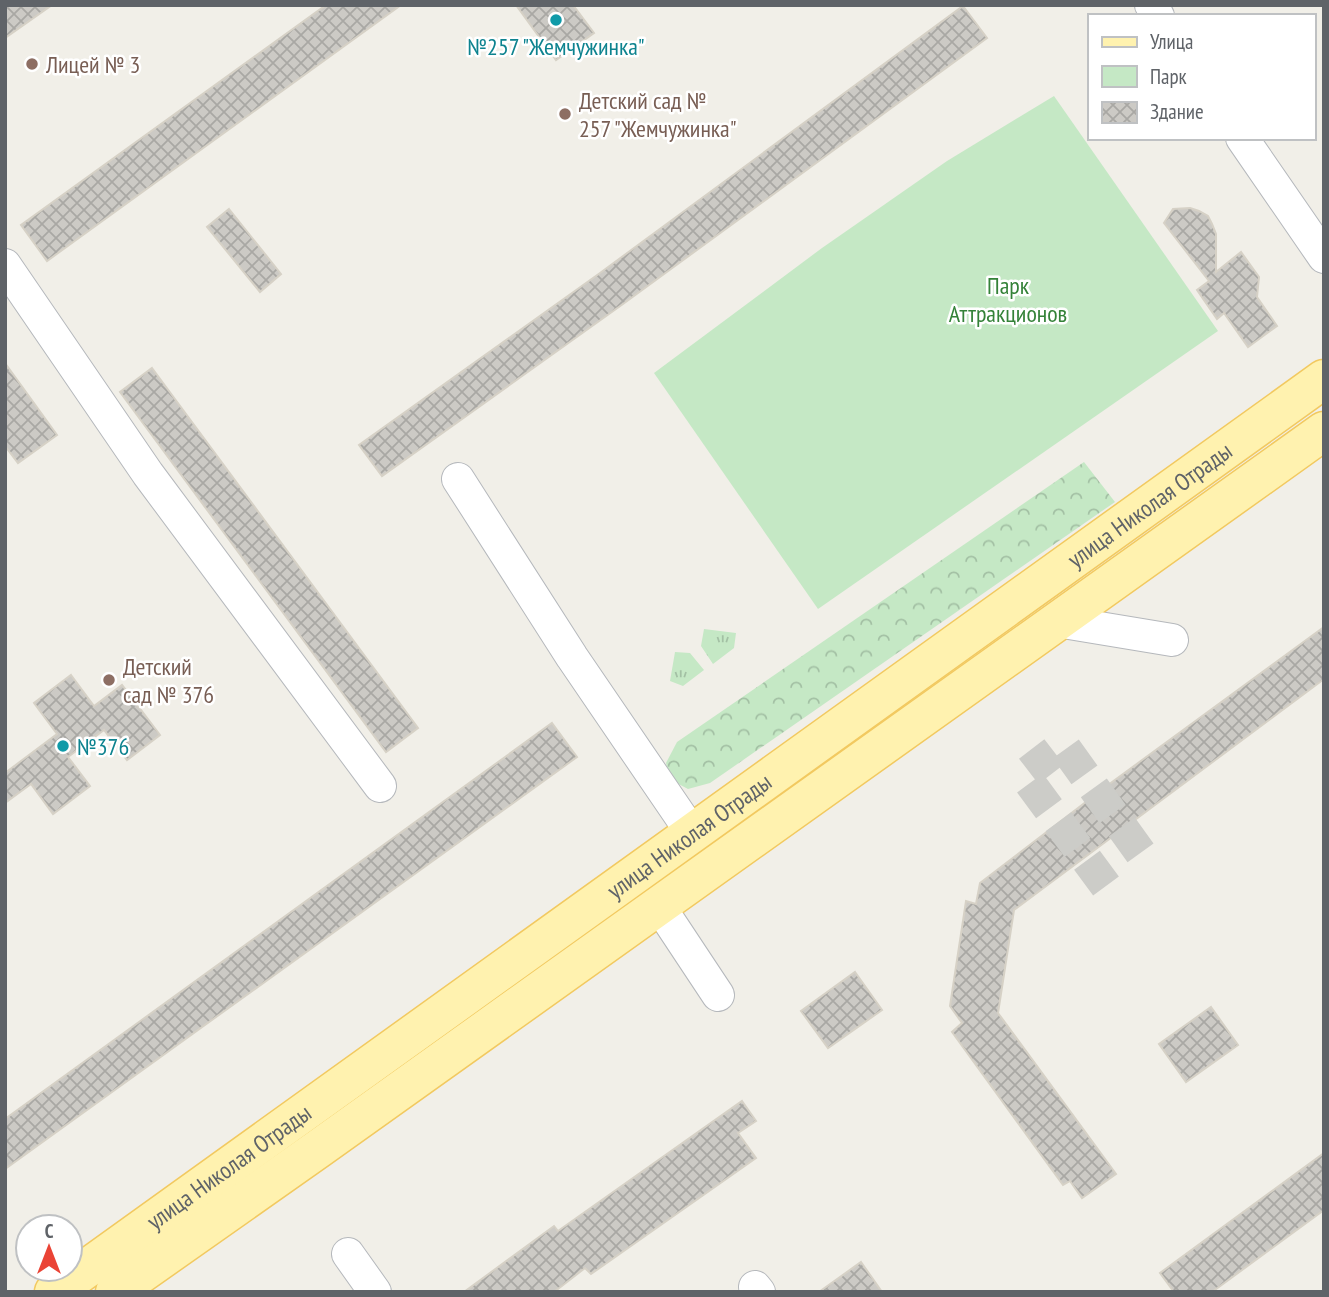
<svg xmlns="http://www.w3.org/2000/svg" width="1329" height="1297" viewBox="0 0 1329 1297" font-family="'PT Sans Narrow',sans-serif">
<defs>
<pattern id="grass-tufts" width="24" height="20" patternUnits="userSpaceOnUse" patternTransform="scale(1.75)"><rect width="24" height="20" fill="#c5e8c5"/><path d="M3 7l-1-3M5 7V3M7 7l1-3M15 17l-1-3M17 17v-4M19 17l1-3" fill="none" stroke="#a3c0a4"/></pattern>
<pattern id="forest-crowns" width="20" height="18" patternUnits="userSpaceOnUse" patternTransform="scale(1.75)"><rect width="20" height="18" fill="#c5e8c5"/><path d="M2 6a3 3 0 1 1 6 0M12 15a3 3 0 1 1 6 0" fill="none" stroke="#a3c0a4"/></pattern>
<pattern id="building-cross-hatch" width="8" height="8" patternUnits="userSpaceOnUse" patternTransform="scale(1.75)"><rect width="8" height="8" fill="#cccac5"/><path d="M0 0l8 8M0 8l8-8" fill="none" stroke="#a9a8a4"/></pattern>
</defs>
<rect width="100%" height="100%" fill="#f1efe8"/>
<path fill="url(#grass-tufts)" d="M 704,629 L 736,633 L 734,648 L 713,664 L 701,646 Z
M 675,652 L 690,653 L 704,670 L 683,686 L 670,681 Z"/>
<path fill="url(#forest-crowns)" d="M 1084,462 L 1115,502 L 710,783 L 688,789 L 671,780 L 666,763 L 677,742 Z"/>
<path fill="#c5e8c5" d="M 1054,96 L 1218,331 L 818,609 L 654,373 L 822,248 L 947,161 Z"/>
<path fill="url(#building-cross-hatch)" stroke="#d6d1c6" stroke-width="2" d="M 5,5 L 52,5 L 5,38 Z
M 326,5 L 401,5 L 47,261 L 21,225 Z
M 516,5 L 573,5 L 594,33 L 556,60 Z
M 963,6 L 987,38 L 623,304 L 382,476 L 359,445 L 600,273 Z
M 1190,208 L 1199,211 L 1208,216 L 1212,224 L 1216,234 L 1216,272 L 1241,252 L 1259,277 L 1257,297 L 1277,326 L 1248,347 L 1224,313 L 1217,319 L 1197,290 L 1209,281 L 1164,223 L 1173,209 Z
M 229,209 L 281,274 L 260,292 L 207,227 Z
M 5,363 L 57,435 L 18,463 L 5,446 Z
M 152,368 L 418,728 L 386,752 L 120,392 Z
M 1324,627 L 1324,679 L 1014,910 L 998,1013 L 1116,1174 L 1082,1198 L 1070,1181 L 1063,1185 L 952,1032 L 962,1023 L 950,1006 L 966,901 L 976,904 L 980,883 L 1108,785 Z
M 71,675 L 94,706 L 122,685 L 160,735 L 127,760 L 104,730 L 68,757 L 90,786 L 53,814 L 31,784 L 5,803 L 5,773 L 57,734 L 34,703 Z
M 552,723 L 577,757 L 5,1169 L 5,1119 Z
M 855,972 L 882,1010 L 828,1048 L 801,1011 Z
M 1211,1007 L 1238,1045 L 1186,1082 L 1159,1044 Z
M 742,1101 L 756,1121 L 738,1133 L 756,1158 L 591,1274 L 585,1268 L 554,1292 L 464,1292 L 554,1226 L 558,1231 Z
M 1324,1153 L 1324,1210 L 1212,1292 L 1174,1292 L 1160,1273 Z
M 861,1262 L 882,1292 L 819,1292 Z"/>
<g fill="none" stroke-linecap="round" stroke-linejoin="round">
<path stroke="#ccccc8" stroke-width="32" stroke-dasharray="32 16" stroke-linecap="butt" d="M 1106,886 L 1024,775 L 1063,745 L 1145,859"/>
<g stroke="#b5b8bc" stroke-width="34">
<path id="minor" d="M 1151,5 L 1158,16
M 1242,138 L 1324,257
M 5,265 L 148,474 L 380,786
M 458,479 L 572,657 L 692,833
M 1057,621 L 1172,640
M 659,906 L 718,995
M 348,1254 L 375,1292
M 755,1287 L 759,1292"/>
</g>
<g stroke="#f2c960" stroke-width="41">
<g id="major">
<path id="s1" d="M 54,1292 L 1324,379"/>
<path d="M 115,1292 L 318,1149 L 1324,431"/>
</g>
</g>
<use href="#minor" stroke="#fff" stroke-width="32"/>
<use href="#major" stroke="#fff2af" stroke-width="38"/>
</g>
<g fill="#0f9aa8" stroke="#fff" stroke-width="2.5">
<circle cx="556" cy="20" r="7"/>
<circle cx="63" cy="746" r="7"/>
</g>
<g fill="#8d6e63" stroke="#fff" stroke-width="2.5">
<circle cx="32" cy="64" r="7"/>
<circle cx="565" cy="114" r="7"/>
<circle cx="109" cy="680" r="7"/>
</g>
<g text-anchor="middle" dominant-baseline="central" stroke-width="5" stroke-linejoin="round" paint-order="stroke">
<g font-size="24" fill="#0d838f" stroke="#fff">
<text x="556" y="46">№257 "Жемчужинка"</text>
<text x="77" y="746" text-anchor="start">№376</text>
</g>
<g font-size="24" fill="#785e54" stroke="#fff" text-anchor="start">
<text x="46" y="64">Лицей № 3</text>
<text x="579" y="100">Детский сад №<tspan x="579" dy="28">257 "Жемчужинка"</tspan></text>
<text x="123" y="666">Детский<tspan x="123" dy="28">сад № 376</tspan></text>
</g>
<g font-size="24" fill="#348238" stroke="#fff">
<text x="1008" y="285">Парк<tspan x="1008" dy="28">Аттракционов</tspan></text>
</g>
<g font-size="24" fill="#5f6368" stroke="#fff">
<text stroke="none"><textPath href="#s1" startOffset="1349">улица Николая Отрады</textPath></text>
<text stroke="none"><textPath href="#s1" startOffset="782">улица Николая Отрады</textPath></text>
<text stroke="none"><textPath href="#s1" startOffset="215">улица Николая Отрады</textPath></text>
</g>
</g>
<rect width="1329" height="1297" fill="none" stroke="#5f6368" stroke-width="14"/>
<rect x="1088" y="14" width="228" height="126" fill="#ffffff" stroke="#bfc1c3" stroke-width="2"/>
<rect x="1102" y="37" width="35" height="10" fill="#fff2af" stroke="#bfc1c3" stroke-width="2"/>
<text x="1150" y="49" font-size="21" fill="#5f6368">Улица</text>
<rect x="1102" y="66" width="35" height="21" fill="#c5e8c5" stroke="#bfc1c3" stroke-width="2"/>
<text x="1150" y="84" font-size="21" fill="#5f6368">Парк</text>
<rect x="1102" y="102" width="35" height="21" fill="url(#building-cross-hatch)" stroke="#bfc1c3" stroke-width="2"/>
<text x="1150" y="119" font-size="21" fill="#5f6368">Здание</text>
<g transform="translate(49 1248)"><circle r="33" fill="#ffffff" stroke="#bfc1c3" stroke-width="2"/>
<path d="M0-5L12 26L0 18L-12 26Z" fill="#ea4335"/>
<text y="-10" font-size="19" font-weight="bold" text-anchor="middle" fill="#5f6368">С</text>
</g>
</svg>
